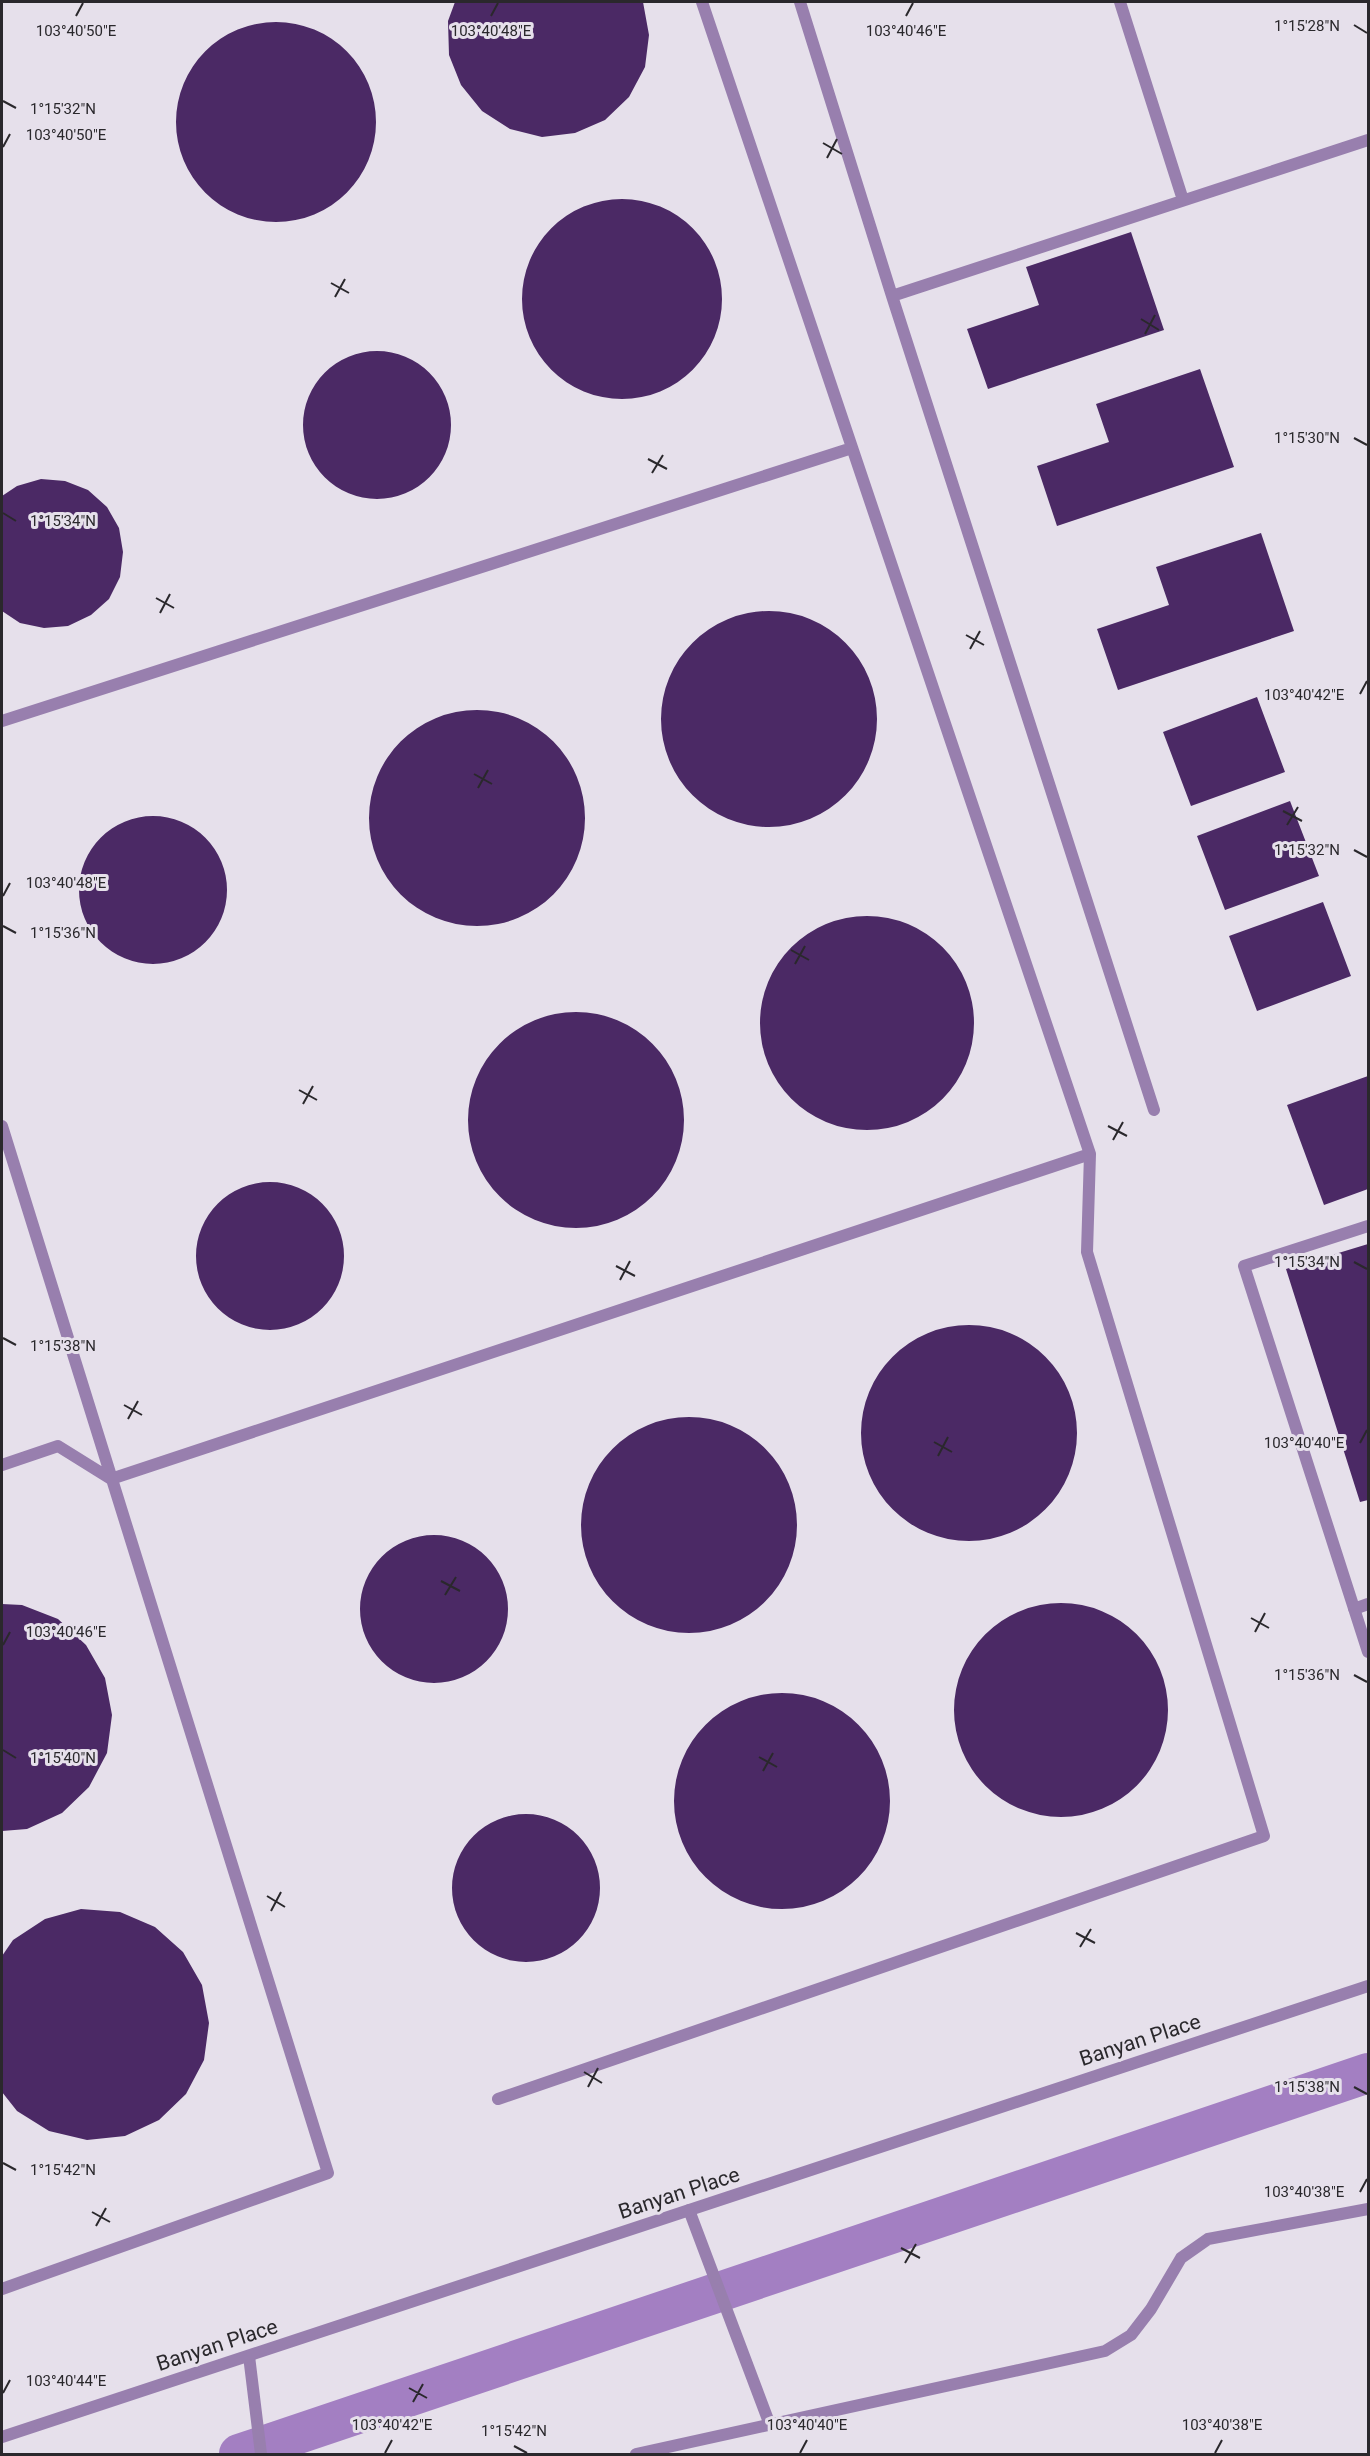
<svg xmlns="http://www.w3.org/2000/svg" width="1370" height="2456" viewBox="0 0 1370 2456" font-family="Roboto,sans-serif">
<rect width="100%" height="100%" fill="#e6e0eb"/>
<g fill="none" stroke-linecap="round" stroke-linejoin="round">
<path stroke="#a37fc2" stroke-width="40" d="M 239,2454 L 1368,2073"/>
</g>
<path fill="#4b2965" d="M 455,2 L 643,2 L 649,35 L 645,67 L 629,97 L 605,120 L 575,133 L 542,137 L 510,129 L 482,111 L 461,85 L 449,55 L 448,21 Z
M176 122a100 100 0 1 1 200 0a100 100 0 1 1-200 0Z
M522 299a100 100 0 1 1 200 0a100 100 0 1 1-200 0Z
M 1131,232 L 1164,330 L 988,389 L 967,329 L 1039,305 L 1026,267 Z
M303 425a74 74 0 1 1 148 0a74 74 0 1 1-148 0Z
M 1200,369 L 1234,467 L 1057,526 L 1037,466 L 1109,442 L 1096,404 Z
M 41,479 L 65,481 L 88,490 L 107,507 L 119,528 L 123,552 L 120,577 L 109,599 L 91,615 L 68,626 L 44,628 L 20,623 L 2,611 L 2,496 L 17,486 Z
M 1261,533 L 1294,631 L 1118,690 L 1097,629 L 1169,605 L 1156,567 Z
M661 719a108 108 0 1 1 216 0a108 108 0 1 1-216 0Z
M 1257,697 L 1285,772 L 1191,806 L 1163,732 Z
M369 818a108 108 0 1 1 216 0a108 108 0 1 1-216 0Z
M 1290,801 L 1319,876 L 1225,910 L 1197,836 Z
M79 890a74 74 0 1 1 148 0a74 74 0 1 1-148 0Z
M 1323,902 L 1351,976 L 1257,1011 L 1229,936 Z
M760 1023a107 107 0 1 1 214 0a107 107 0 1 1-214 0Z
M468 1120a108 108 0 1 1 216 0a108 108 0 1 1-216 0Z
M 1368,1076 L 1368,1189 L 1324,1205 L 1287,1105 Z
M196 1256a74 74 0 1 1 148 0a74 74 0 1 1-148 0Z
M 1368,1244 L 1368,1500 L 1360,1502 L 1286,1269 Z
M861 1433a108 108 0 1 1 216 0a108 108 0 1 1-216 0Z
M581 1525a108 108 0 1 1 216 0a108 108 0 1 1-216 0Z
M360 1609a74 74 0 1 1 148 0a74 74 0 1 1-148 0Z
M954 1710a107 107 0 1 1 214 0a107 107 0 1 1-214 0Z
M 2,1604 L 22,1605 L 58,1619 L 86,1645 L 105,1678 L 112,1715 L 107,1753 L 89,1787 L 62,1813 L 27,1829 L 2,1831 Z
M674 1801a108 108 0 1 1 216 0a108 108 0 1 1-216 0Z
M452 1888a74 74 0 1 1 148 0a74 74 0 1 1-148 0Z
M 81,1909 L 120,1912 L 155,1927 L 183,1952 L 202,1985 L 209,2023 L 204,2060 L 186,2094 L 159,2120 L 125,2136 L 87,2140 L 49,2131 L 17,2111 L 2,2092 L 2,1956 L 13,1940 L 45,1919 Z"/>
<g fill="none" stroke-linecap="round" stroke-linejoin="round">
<path stroke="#987fae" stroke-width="12" d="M 800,2 L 892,296 L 1154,1110
M 1120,2 L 1183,200
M 892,296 L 1368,140
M 2,721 L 852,448
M 2,1126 L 328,2173 L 2,2289
M 1368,1226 L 1244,1266 L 1368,1652
M 2,1465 L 58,1446 L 111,1479
M 111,1479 L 1090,1154
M 1354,1609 L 1368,1604
M 498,2099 L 1264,1836 L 1087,1252 L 1090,1154 L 702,2
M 689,2210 L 770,2425
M 249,2356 L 261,2454
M 636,2454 L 1105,2351 L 1131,2335 L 1151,2309 L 1181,2258 L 1208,2239 L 1368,2209"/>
<path stroke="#987fae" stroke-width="12" d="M 2,2437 L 1368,1986"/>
</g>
<path fill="none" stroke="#2a282c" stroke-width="2" d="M 76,16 L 83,3M 491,16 L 498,3M 906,16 L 913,3M 1354,25 L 1367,33M 3,101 L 16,108M 823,143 L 842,154M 3,147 L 10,134M 827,158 L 837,139M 331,283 L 349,293M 335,297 L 345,279M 1141,319 L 1159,330M 1145,334 L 1155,315M 1354,438 L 1367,445M 648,459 L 667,469M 652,473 L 663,455M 3,513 L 16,521M 156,598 L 174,608M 160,613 L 170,594M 966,635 L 984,645M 970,649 L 980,631M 1360,694 L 1367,681M 474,774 L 492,784M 478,788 L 488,770M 1283,811 L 1302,821M 1287,825 L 1298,807M 1354,850 L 1367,857M 3,896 L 10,883M 3,926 L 16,933M 791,950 L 809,960M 795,964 L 805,946M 299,1090 L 317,1100M 303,1104 L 313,1086M 1108,1126 L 1127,1136M 1113,1140 L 1123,1122M 1354,1262 L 1367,1269M 616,1266 L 635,1276M 620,1280 L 630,1261M 3,1338 L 16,1345M 124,1405 L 142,1415M 128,1419 L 138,1401M 934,1442 L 952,1452M 1360,1443 L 1367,1430M 938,1456 L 948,1437M 441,1581 L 460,1591M 445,1595 L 456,1577M 1251,1618 L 1269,1628M 1255,1632 L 1265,1613M 3,1645 L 10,1632M 1354,1675 L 1367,1682M 3,1750 L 16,1758M 759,1757 L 777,1767M 763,1771 L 773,1753M 267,1896 L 285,1907M 271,1911 L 281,1892M 1076,1933 L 1095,1943M 1080,1947 L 1091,1929M 584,2072 L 602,2083M 588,2087 L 598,2068M 1354,2087 L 1367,2094M 3,2163 L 16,2170M 1360,2192 L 1367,2179M 92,2212 L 110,2222M 96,2226 L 106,2208M 901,2248 L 920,2258M 905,2263 L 916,2244M 409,2388 L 427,2398M 3,2393 L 10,2380M 413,2402 L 423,2384M 514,2446 L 527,2453M 385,2453 L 392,2440M 800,2453 L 807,2440M 1215,2453 L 1222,2440"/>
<g text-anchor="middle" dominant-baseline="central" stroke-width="6" stroke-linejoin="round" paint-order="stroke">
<g font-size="21" fill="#2a282c" stroke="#e6e0eb">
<text transform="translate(1140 2040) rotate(-18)">Banyan Place</text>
<text transform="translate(679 2193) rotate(-18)">Banyan Place</text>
<text transform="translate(217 2345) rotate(-18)">Banyan Place</text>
</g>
</g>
<g font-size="15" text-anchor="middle" fill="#2a282c" stroke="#e6e0eb" stroke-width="6" stroke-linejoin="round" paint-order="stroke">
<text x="1307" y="31">1°15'28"N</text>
<text x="76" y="36">103°40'50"E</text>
<text x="491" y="36">103°40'48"E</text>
<text x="906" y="36">103°40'46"E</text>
<text x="63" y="114">1°15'32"N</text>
<text x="66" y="140">103°40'50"E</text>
<text x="1307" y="443">1°15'30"N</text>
<text x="63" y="526">1°15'34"N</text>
<text x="1304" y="700">103°40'42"E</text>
<text x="1307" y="855">1°15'32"N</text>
<text x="66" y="888">103°40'48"E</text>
<text x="63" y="938">1°15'36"N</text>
<text x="1307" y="1267">1°15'34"N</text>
<text x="63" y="1351">1°15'38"N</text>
<text x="1304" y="1448">103°40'40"E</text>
<text x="66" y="1637">103°40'46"E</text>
<text x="1307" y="1680">1°15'36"N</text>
<text x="63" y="1763">1°15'40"N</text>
<text x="1307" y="2092">1°15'38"N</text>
<text x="63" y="2175">1°15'42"N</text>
<text x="1304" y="2197">103°40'38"E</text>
<text x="66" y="2386">103°40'44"E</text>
<text x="392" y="2430">103°40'42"E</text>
<text x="807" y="2430">103°40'40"E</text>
<text x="1222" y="2430">103°40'38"E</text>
<text x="514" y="2436">1°15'42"N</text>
</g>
<rect width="1370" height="2456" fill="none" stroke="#2a282c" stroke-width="6"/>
</svg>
